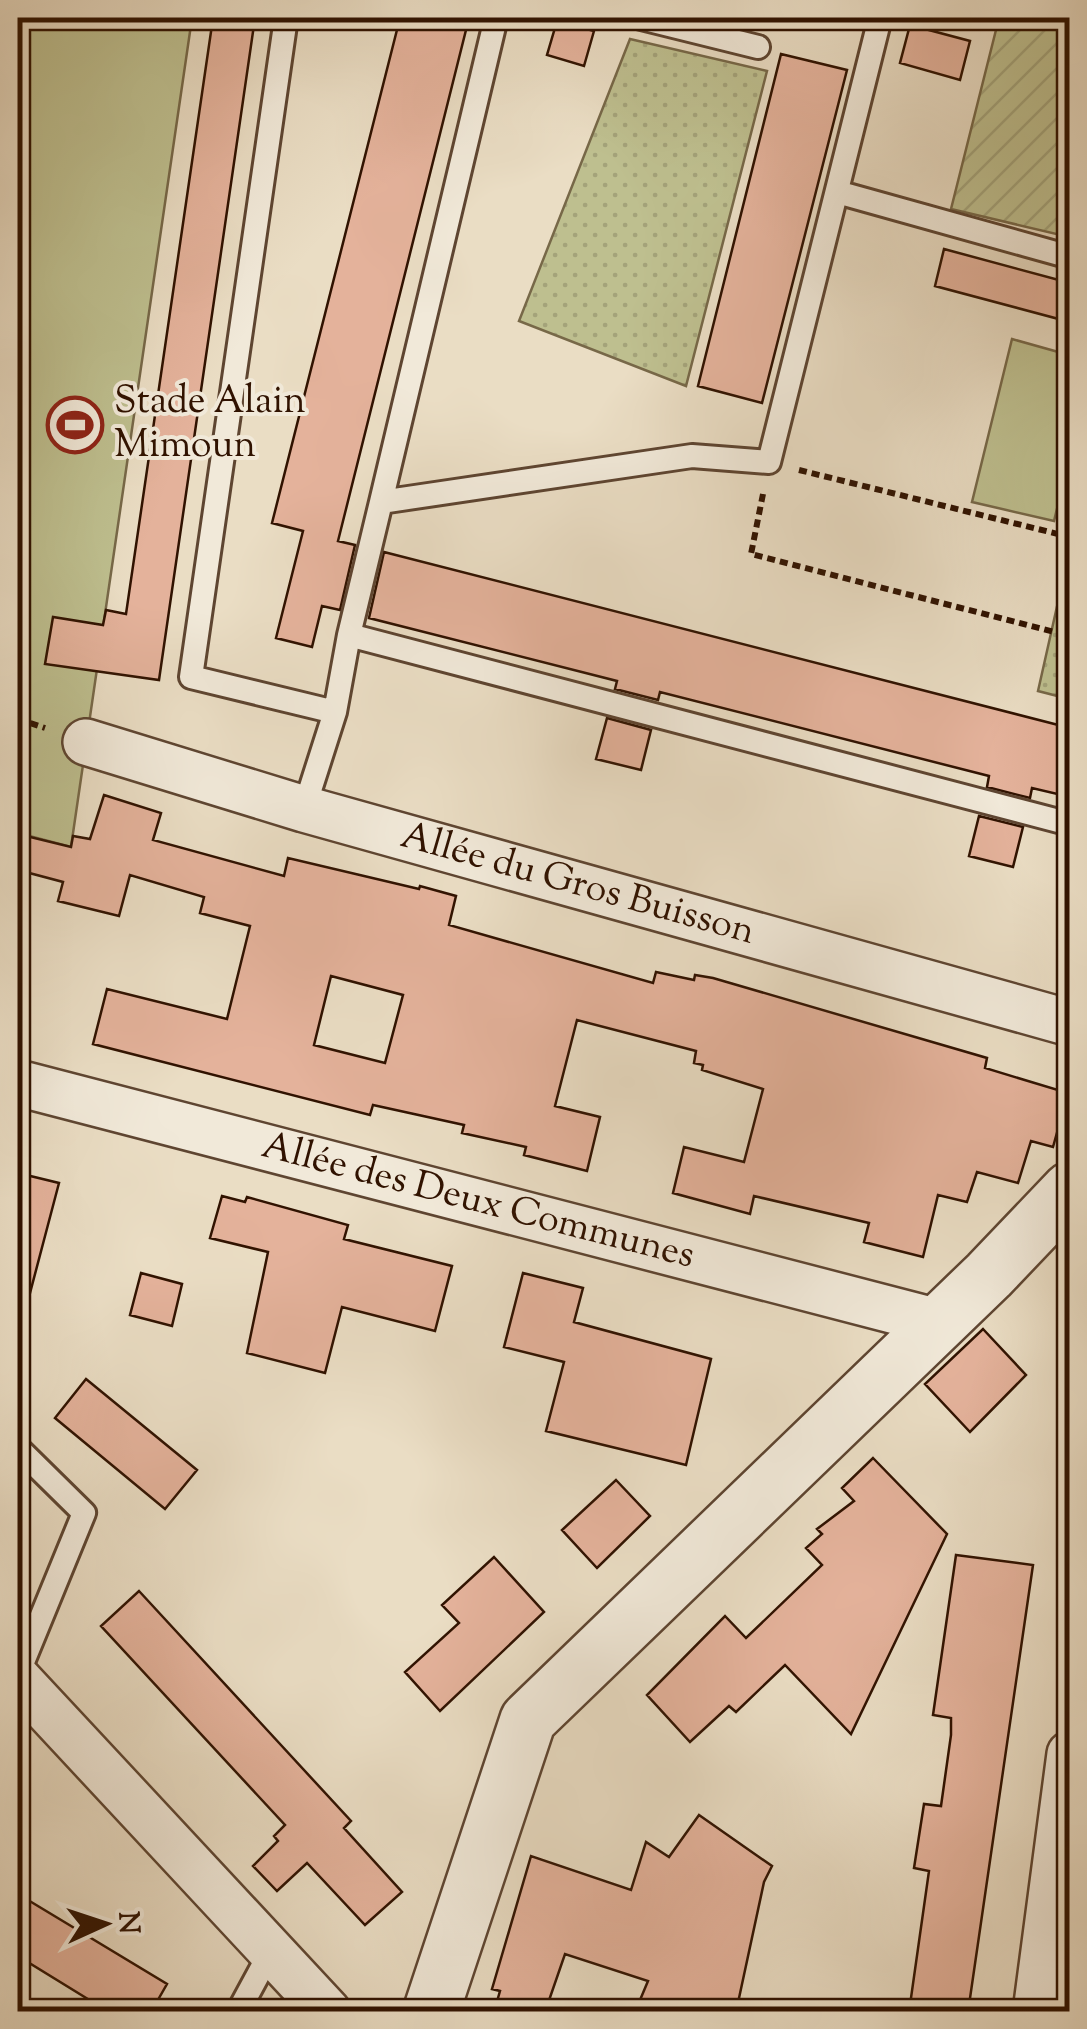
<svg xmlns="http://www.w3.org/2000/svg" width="1087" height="2029" viewBox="0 0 1087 2029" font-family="'Sorts Mill Goudy',serif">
<defs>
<pattern id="grass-dots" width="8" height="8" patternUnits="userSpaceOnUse" patternTransform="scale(2.5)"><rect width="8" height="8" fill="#bebf8f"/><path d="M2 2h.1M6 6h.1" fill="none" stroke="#a4a37a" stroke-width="1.8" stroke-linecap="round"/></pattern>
<pattern id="garden-furrows" width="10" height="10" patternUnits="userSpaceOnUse" patternTransform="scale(2.5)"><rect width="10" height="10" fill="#bebf8f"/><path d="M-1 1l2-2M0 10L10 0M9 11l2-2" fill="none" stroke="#a4a37a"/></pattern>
</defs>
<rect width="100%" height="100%" fill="#eaddc4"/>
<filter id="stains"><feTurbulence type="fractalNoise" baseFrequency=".002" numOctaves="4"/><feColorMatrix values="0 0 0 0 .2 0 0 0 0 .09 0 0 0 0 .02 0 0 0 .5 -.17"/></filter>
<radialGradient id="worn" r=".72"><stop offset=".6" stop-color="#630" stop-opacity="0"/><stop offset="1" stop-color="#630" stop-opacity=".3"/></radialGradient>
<path fill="url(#grass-dots)" stroke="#776848" stroke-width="2.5" d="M 630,39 L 767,71 L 686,386 L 519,321 Z
M 1069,553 L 1070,699 L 1069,699 L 1038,691 Z"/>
<path fill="url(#garden-furrows)" stroke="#776848" stroke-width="2.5" d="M 999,18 L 1069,21 L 1069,237 L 951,209 Z"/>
<path fill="#bebf8f" stroke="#776848" stroke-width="2.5" d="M 18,18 L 192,18 L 71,847 L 18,833 Z
M 1012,339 L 1069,355 L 1069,460 L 1054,521 L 972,502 Z"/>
<path fill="#e4b29b" stroke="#301200" stroke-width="2.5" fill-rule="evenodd" d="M 213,18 L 255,18 L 159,680 L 45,664 L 53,617 L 103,625 L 106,610 L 126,614 Z
M 400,18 L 469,18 L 338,541 L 355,545 L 340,610 L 322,606 L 312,647 L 276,638 L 303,531 L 272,523 Z
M 557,21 L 594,31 L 584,66 L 547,55 Z
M 910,25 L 970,41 L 960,80 L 900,63 Z
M 781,54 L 847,70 L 762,403 L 698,386 Z
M 944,249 L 1070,283 L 1070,322 L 935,286 Z
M 384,552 L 1070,728 L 1070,797 L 1032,788 L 1030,798 L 987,787 L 989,776 L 660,692 L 658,700 L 615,689 L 617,681 L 369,618 Z
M 607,718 L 651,730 L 641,770 L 596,759 Z
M 104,795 L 161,813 L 153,840 L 284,876 L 288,858 L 419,889 L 420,886 L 456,896 L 449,925 L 653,983 L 656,972 L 694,980 L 695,975 L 713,978 L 987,1058 L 985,1068 L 1068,1093 L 1053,1147 L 1031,1141 L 1018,1183 L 977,1172 L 967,1202 L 938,1195 L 923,1257 L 864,1242 L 869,1223 L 754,1196 L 750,1214 L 673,1193 L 684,1147 L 744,1162 L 763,1089 L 702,1070 L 703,1065 L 694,1063 L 696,1051 L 577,1020 L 555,1106 L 600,1117 L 587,1171 L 524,1155 L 526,1147 L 462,1133 L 464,1125 L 373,1105 L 370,1115 L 93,1044 L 107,989 L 227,1019 L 250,926 L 200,913 L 204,897 L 130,875 L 119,916 L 58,901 L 63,882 L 18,870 L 18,834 L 71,847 L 73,836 L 90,839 ZM 331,976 L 403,995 L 385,1063 L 314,1045 Z
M 979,816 L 1023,827 L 1013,867 L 969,856 Z
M 18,1173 L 59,1183 L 30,1293 L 18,1291 Z
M 222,1196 L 245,1202 L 247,1197 L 348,1225 L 344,1239 L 452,1266 L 435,1331 L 342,1307 L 325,1373 L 247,1353 L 268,1252 L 210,1238 Z
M 141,1273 L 182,1284 L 172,1326 L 130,1315 Z
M 523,1273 L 583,1288 L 574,1322 L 711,1359 L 686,1465 L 546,1431 L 564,1362 L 504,1347 Z
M 983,1329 L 1026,1375 L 970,1432 L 925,1384 Z
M 86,1379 L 197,1470 L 165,1509 L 55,1418 Z
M 873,1458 L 947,1534 L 851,1734 L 785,1665 L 736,1712 L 729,1706 L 690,1742 L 647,1695 L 725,1616 L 746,1638 L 822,1565 L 806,1548 L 822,1534 L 817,1529 L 854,1501 L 842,1488 Z
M 616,1480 L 650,1516 L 597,1568 L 562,1530 Z
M 956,1555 L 1033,1565 L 968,2012 L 909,2012 L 929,1871 L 914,1868 L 924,1804 L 941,1806 L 951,1735 L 951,1718 L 933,1715 Z
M 494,1557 L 544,1612 L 440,1711 L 405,1672 L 459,1623 L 442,1605 Z
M 139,1591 L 351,1821 L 344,1828 L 402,1892 L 365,1925 L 307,1863 L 277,1891 L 253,1866 L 278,1841 L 274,1836 L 285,1825 L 101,1626 Z
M 699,1815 L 772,1866 L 764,1882 L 736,2012 L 635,2012 L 648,1981 L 565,1954 L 545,2012 L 494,2012 L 500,1991 L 492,1989 L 531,1856 L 631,1890 L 646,1842 L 669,1857 Z
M 18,1894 L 167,1984 L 151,2012 L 109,2012 L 18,1956 Z"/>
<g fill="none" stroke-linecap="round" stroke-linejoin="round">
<g stroke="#5e4531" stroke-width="28">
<path id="service" d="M 286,18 L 191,677 L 335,712
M 641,18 L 758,47
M 880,18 L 769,462 L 692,456 L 381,502 L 349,635 L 1070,824
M 837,192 L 1070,257
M 381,502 L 496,18
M 304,809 L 335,712 L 349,635
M 18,1448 L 84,1513 L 18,1674
M 238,2012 L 272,1949"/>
</g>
<g stroke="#5e4531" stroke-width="50">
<g id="minor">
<path id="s1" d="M 86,742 L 304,809 L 1070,1023"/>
<path id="s2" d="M 18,1083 L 938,1322"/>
<path d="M 18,1679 L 328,2012"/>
<path d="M 1036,2012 L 1070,1754"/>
</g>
</g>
<g stroke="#5e4531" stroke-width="60">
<path id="tertiary" d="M 431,2012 L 528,1720 L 989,1275 L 1070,1190"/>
</g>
<path stroke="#301200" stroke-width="6" stroke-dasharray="8 5" stroke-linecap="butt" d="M 799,470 L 1070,537
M 763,494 L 751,554 L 1070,636
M 18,719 L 45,728"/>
<use href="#service" stroke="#f1e9d9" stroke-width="22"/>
<use href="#minor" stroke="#f1e9d9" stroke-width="45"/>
<use href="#tertiary" stroke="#f1e9d9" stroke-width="55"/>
</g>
<defs>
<g id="stadium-ring" transform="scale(2.875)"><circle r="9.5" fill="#f1e9d9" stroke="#8f2418" stroke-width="1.5"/><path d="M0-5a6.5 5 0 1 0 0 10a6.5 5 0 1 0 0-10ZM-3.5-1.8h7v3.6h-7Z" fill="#8f2418"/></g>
</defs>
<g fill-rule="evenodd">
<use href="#stadium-ring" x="75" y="425"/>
</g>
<g text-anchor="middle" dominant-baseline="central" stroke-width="8" stroke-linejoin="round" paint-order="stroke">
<g font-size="38" fill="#301200" stroke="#f1e9d9" text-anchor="start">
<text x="114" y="403">Stade Alain<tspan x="114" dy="44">Mimoun</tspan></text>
</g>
<g font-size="38" fill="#301200" stroke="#f1e9d9">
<text stroke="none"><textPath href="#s1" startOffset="512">Allée du Gros Buisson</textPath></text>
<text stroke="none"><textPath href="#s2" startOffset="475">Allée des Deux Communes</textPath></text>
</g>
</g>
<rect width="1087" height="2029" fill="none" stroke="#eaddc4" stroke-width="60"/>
<rect x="20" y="20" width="1047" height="1989" fill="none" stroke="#301200" stroke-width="5"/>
<rect x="30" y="30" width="1027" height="1969" fill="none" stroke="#301200" stroke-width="2.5"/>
<g transform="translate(105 1924) rotate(87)" stroke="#f1e9d9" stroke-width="8" paint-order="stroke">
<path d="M0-8L18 38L0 25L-18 38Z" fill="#301200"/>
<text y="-15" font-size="28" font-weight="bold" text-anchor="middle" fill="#301200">N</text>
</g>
<rect width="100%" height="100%" filter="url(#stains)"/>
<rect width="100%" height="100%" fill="url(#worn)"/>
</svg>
